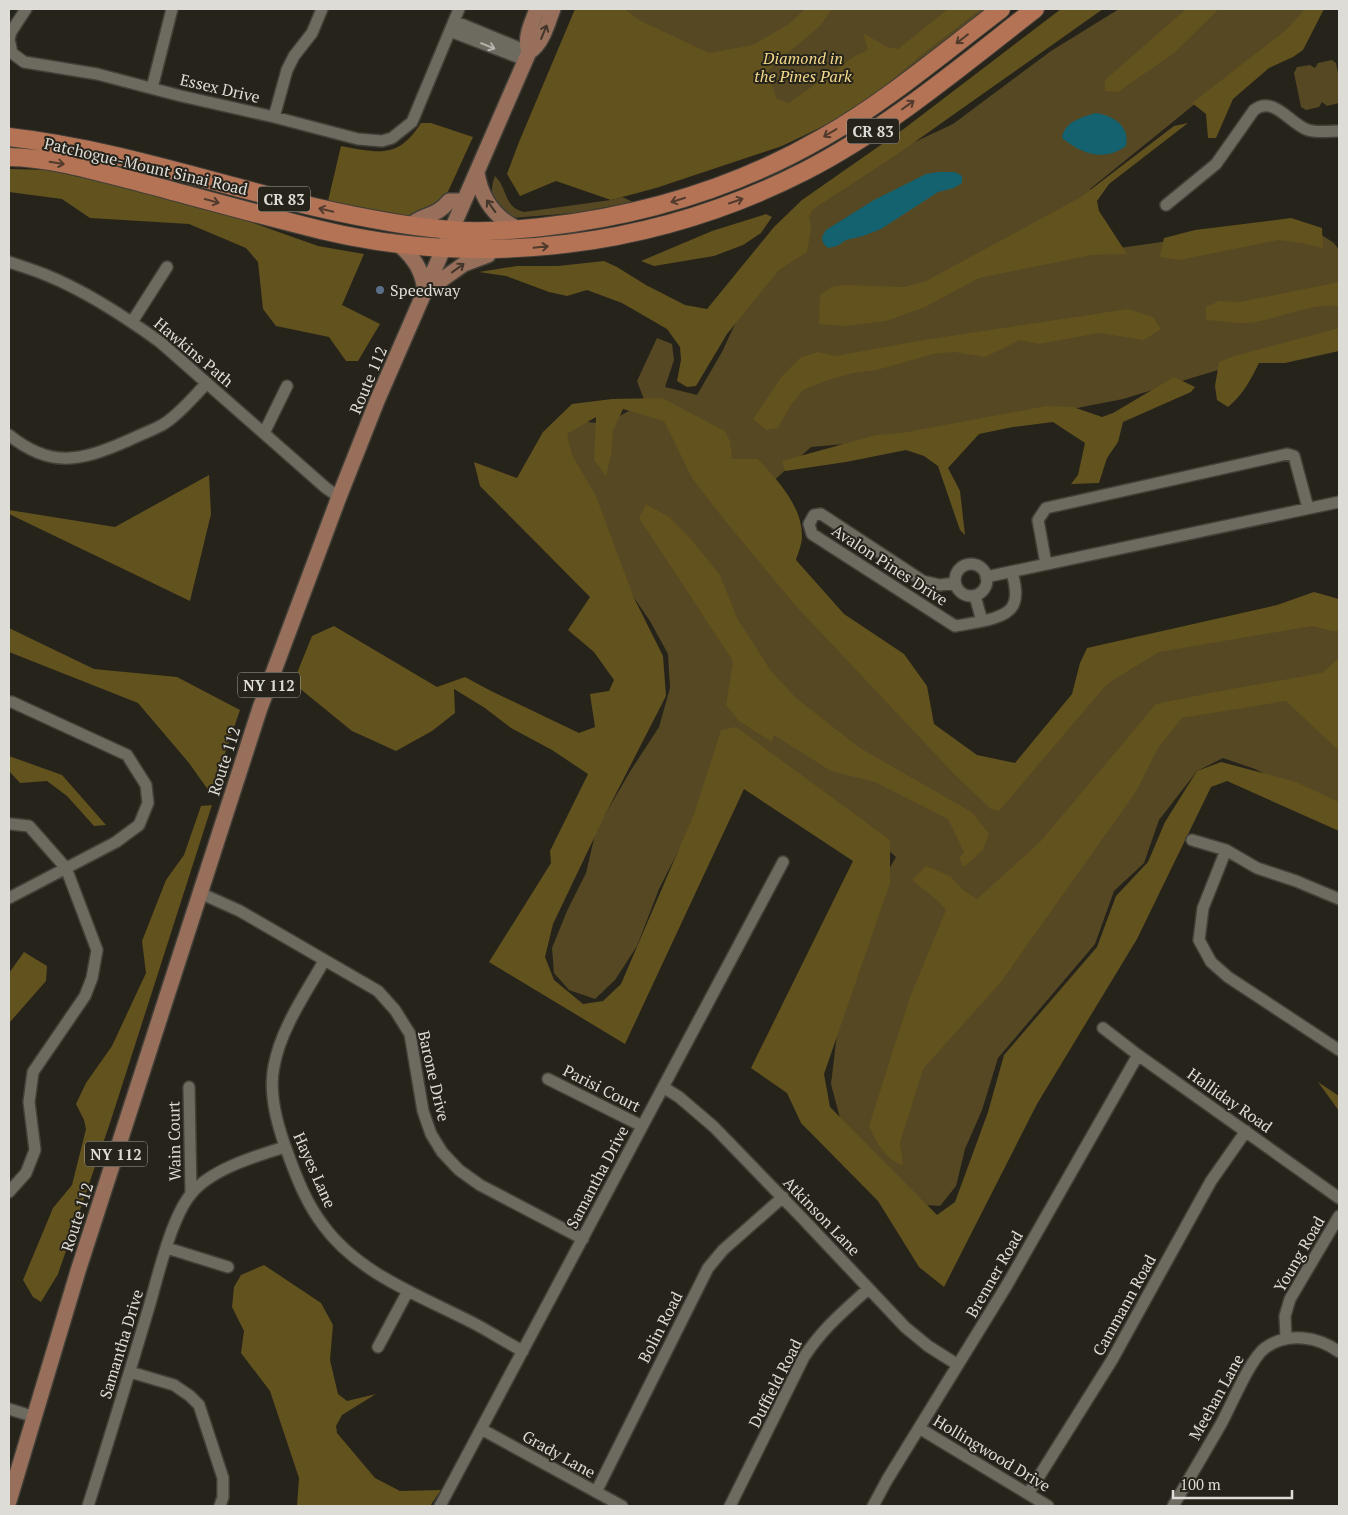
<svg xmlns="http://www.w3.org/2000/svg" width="1348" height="1515" viewBox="0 0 1348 1515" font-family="'PT Serif',serif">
<rect width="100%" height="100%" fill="#26231b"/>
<path fill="#554823" d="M 606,9 L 987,9 L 880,90 L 800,136 Z
M 1119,9 L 1311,9 L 1288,35 L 1243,65 L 1090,189 L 1094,222 L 1120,248 L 1277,225 L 1309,227 L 1334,243 L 1339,250 L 1339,333 L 1123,399 L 934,436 L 811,447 L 770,484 L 777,554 L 1000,799 L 1095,680 L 1157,646 L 1339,611 L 1339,814 L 1255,769 L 1223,758 L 1197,771 L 1159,820 L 1144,863 L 1114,891 L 1095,944 L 998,1058 L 982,1110 L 965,1149 L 956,1186 L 940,1206 L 915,1204 L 846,1141 L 831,1084 L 839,1017 L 880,885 L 896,857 L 864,830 L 760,754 L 689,830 L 659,889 L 637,946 L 615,980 L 595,999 L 569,990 L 554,973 L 552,948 L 567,911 L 586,873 L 596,830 L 631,770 L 659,727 L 670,688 L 668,654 L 650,621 L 626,586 L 555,425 L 571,420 L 605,424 L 645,402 L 637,381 L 657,338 L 672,344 L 674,360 L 665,387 L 697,395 L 722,352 L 737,320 L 801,216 L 889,154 L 953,124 L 1051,51 Z
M 1332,60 L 1336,63 L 1339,78 L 1339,103 L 1327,106 L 1322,102 L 1319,107 L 1306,110 L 1301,107 L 1294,73 L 1297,67 L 1310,65 L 1315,68 L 1318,63 Z
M 495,176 C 508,188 503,207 524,212 L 611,200 L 622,197 L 633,202 L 575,213 L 511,218 C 496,203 487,197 495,176 Z"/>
<path fill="#62521e" d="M 575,9 L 625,9 L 639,20 L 709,53 L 753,45 L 789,24 L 805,9 L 832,9 L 820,26 L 777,62 L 767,72 L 777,99 L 789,103 L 855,56 L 868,50 L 863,33 L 887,47 L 898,49 L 948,9 L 981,9 L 920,56 L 857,110 L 782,146 L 656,188 L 611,200 L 556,181 L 520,196 L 507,174 L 519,142 Z
M 1061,9 L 1103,9 L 902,151 L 812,210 L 809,217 L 811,229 L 807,252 L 779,270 L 727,334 L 696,386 L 687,387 L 677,381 L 681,360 L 680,347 L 667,329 L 622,303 L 587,290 L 567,296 L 549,292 L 506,276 L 479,272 L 517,266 L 558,266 L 604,261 L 617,267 L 646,285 L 685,305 L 707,309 L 774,227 L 802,200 L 905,128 Z
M 1186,9 L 1219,9 L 1174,53 L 1118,92 L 1105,91 L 1105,80 Z
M 1305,9 L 1324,9 L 1303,50 L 1293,57 L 1269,68 L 1233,99 L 1216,138 L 1208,138 L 1206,114 L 1192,103 L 1286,30 Z
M 421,123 L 431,123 L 473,137 L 446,196 L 414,217 L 328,201 L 341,146 C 379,153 398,159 421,123 Z
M 1188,123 L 1109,184 L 1097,201 L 1099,211 L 1127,254 L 1092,255 L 979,278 L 925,307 L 886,321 L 845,326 L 819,324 L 820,295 L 831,287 L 845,285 L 904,287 L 926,281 L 1081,197 L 1174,126 Z
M 9,169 L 48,170 L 200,204 L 318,246 L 364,254 L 342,305 L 380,324 L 358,361 L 346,361 L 329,337 L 276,326 L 263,309 L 258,262 L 246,248 L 189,224 L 90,218 L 62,199 L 9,192 Z
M 766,214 L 772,217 L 761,233 L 743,245 L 714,256 L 654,266 L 641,261 L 712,231 Z
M 1291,218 L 1322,228 L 1323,248 L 1302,243 L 1278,240 L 1180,260 L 1160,257 L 1164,238 L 1195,230 Z
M 1339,282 L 1339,307 C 1320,301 1278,318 1256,322 C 1241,325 1222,321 1206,320 L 1206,307 L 1219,301 L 1240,302 Z
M 1128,309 L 1153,317 L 1161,329 L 1144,340 L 1099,333 L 1039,344 L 1020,340 L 985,357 L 954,352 L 933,354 L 877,370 L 853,373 L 825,381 L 803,390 L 791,405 L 778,428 L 766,430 L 753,419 L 782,376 L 800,358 L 818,352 L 835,356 L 924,340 Z
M 1339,328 L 1339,351 L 1285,363 L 1259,363 C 1251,379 1243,395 1228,407 L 1217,400 L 1215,386 L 1219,362 L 1234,356 Z
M 1174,377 L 1195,387 L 1191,392 L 1123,422 L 1118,442 L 1107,458 L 1099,483 L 1071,484 L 1078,475 L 1085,443 L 1053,422 L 1013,427 L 979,434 L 948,468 L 960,491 L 965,535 L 960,530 L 938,466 L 924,456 L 906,450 L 846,462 L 785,471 L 782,461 L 876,435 L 902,433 L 1046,406 L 1073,407 L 1102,417 L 1113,413 Z
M 662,398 L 725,431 L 730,441 L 732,459 L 758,459 C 778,481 802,505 802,537 C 802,544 798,553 796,560 L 844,614 L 904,654 L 927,686 L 934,724 L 977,755 L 1015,763 L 1072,694 L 1080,663 L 1087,648 L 1277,605 L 1314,592 L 1339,599 L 1339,631 L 1332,631 L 1312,626 L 1159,652 L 1107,684 L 999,811 L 991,809 L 955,775 L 795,605 L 722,517 L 692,478 L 664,421 L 623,409 L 613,431 L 611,455 L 606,476 L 594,460 L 596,417 L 567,434 L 572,455 L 596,496 L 634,598 L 663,656 L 666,696 L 606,813 L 553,924 L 545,957 L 554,980 L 583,1004 L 603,1001 L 621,984 L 694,814 L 721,730 L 736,727 L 890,840 L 890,883 L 824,1074 L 830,1107 L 937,1215 L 955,1202 L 988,1112 L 1004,1055 L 1097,947 L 1116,896 L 1148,862 L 1165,822 L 1197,771 L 1221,762 L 1296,782 L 1339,802 L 1339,831 L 1227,781 L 1211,787 L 1137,939 L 1037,1104 L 944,1287 L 919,1267 L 878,1201 L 801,1123 L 787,1093 L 751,1068 L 853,861 L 744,789 L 625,1044 L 489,962 L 551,863 L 550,851 L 588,774 L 552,750 L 511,728 L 485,708 L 454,689 L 455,713 L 432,731 L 396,751 L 352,731 L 293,683 L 312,636 L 334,626 L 437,687 L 465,677 L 491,691 L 579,733 L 595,727 L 590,694 L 609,691 L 614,680 L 594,652 L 568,630 L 590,597 L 480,486 L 474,462 L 517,478 L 543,432 L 572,404 L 612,399 Z
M 209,475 L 211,514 L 190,601 L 9,514 L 9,510 L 115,527 Z
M 646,504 L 669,517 L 690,538 L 720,575 L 737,618 L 771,671 L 796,698 L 860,748 L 973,813 L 989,834 L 983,850 L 964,867 L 959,858 L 964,852 L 948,819 L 875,782 L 831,771 L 774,735 L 772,742 L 739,721 L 726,705 L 733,661 L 639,518 Z
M 9,628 L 94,669 L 177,677 L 240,710 L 211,794 L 189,763 L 138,703 L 9,652 Z
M 1339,658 L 1339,751 L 1286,701 L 1182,718 L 1158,748 L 1137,790 L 1001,982 L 923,1069 L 900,1143 L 903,1165 C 886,1161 876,1141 869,1126 L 910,997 L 946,910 L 938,901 L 912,880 L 926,866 L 950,876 L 963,890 L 977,899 L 1040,842 L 1156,704 L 1220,691 L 1322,673 Z
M 9,756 L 62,775 L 106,825 L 94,826 L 67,796 L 47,781 L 20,783 L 9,771 Z
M 212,805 L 110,1123 L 58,1274 L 41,1302 L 33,1297 L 23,1280 L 53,1208 L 72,1185 L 86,1129 L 84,1120 L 76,1104 L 86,1083 L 112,1046 L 146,973 L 142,941 L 166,880 L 184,855 L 201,806 Z
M 24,952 L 47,966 L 46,981 L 10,1022 L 9,1028 L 9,973 Z
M 1318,1082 L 1339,1096 L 1339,1111 Z
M 264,1265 L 321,1303 L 333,1325 L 330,1360 L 338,1394 L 347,1401 L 376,1394 L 342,1415 L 336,1426 L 337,1433 L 375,1478 L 400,1491 L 441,1490 L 430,1506 L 297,1506 L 299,1478 L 270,1391 L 241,1353 L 244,1331 L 232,1307 L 234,1287 L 241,1275 Z"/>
<path fill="#14616f" d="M 1096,113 C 1114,116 1130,126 1126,146 C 1104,162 1082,154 1062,138 C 1064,122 1082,117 1096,113 Z
M 939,172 L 955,172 L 962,176 L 962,183 L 954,188 L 938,192 L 881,229 L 863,236 L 846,240 L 837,246 L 828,248 L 823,243 L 822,237 L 826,230 L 874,200 L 926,174 Z"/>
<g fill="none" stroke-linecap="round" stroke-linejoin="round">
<g stroke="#413f37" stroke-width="14">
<path id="minor" d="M 26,9 L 11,32 L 9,39 L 12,53 L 24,62 L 97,74 L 181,96 L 274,117 L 358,139 L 382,141 L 392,138 L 412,122 L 459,9
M 454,21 L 529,52
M 450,31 L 525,60
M 152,88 L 172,9
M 274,117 L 287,70 L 294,56 L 312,33 L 322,9
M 1166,205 L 1216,164 L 1254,110 C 1274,95 1290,124 1308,130 C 1317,133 1330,131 1339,131
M 9,262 C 21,266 34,270 46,275 C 86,291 124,316 160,342 L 326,488 L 339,497
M 132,322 L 167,267
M 264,433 L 287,386
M 9,435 C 51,469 81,461 127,441 C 139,435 151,431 162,425 C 179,415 194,396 207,383
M 1046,564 L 1038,520 L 1046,508 L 1287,454 L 1294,456 L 1308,508
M955 580a16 16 0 1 1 32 0a16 16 0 1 1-32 0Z
M 986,577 L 1339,502
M 955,583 L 940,585 L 923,581 L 821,514 L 814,515 L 809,524 L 812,534 L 955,626 C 971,623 1009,620 1014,603 C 1018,593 1014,581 1012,572
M 975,596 L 982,621
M 9,702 L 12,702 L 127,755 L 146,785 L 148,803 L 139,825 L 116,842 L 9,898
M 1192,840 L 1226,850 L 1257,868 L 1296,881 L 1339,899
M 1226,850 L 1203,908 L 1199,940 L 1211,962 L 1228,977 L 1339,1050
M 200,893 L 240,911 L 378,991 L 395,1010 L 410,1034 L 423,1111 L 431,1134 L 442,1152 L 459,1170 L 480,1185 L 583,1239
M 324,961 C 306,993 281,1028 274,1066 C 268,1094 278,1128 288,1154 C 297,1179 307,1204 323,1225 C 359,1275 424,1297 477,1325 C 492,1333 507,1343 523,1351
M 1103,1028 L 1138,1055 L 1339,1198
M 548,1079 L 642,1126
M 189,1087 L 191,1193
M 663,1087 L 679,1097 L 714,1127 L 804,1220 L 905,1327 L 928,1346 L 958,1365
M 9,1192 L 26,1173 L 35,1150 L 29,1102 L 33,1072 L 85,996 L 92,978 L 97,950 L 66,868 L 29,826 L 11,824
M 167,1248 L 228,1267
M 1286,1338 L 1285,1316 L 1290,1299 L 1339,1216
M 378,1347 L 408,1291
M 130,1372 L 174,1385 L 190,1396 L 199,1405 L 223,1478 L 223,1497 L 220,1506
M 9,1409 L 35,1417
M 919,1428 L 1048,1506
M 481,1429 L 622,1506
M 596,1492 L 708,1268 L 723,1250 L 783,1197
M 1028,1494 L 1112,1360 L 1211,1181 L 1246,1131
M 88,1506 C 109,1440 129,1374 149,1307 C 158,1276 171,1218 191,1194 C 211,1169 256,1156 285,1147
M 440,1506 L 783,862
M 730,1506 L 804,1357 C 823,1328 843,1312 868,1289
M 873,1506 L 887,1480 L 1007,1285 L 1138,1055
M 1173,1506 C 1189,1479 1205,1452 1221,1424 C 1231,1406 1250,1359 1265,1348 C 1287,1332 1318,1336 1339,1352"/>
</g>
<g stroke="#413f37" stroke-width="18">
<path id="major" d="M 529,52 C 524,37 532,23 537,9
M 477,173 C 481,198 495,218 518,229
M 411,225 C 423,213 436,218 449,201 L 464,201
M 398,244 C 414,257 423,271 425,292
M 426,291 L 464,264 L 488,255 L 492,249
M 9,1501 L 78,1271 L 260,708 L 339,497 L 377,401 L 529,52 C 543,43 547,24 553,9"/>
</g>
<g stroke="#413f37" stroke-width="20">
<path id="highway" d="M 9,137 C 133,151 250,197 372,219 C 398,224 425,228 451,230 C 481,233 512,230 542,227 C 641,216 738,187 824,137 C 887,101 943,53 1001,9
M 9,157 C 53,158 96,171 139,182 C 199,198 260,215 321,230 C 484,269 656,247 805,171 C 887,129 963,65 1035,9"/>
</g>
<use href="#minor" stroke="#6d6a60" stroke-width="11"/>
<use href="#major" stroke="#986f5a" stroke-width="15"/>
<use href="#highway" stroke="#b57356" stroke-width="18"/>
</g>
<defs><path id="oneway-shaft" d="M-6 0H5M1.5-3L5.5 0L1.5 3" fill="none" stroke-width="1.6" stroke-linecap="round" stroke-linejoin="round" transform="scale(1.25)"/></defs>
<g stroke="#42362b">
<use href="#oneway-shaft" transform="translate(544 32) rotate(-68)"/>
<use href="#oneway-shaft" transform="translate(491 206) rotate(-126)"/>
<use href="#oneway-shaft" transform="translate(458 268) rotate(-36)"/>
</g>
<g stroke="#513b2d">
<use href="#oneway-shaft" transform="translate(962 39) rotate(142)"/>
<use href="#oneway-shaft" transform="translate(908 105) rotate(-36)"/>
<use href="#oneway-shaft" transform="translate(830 133) rotate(149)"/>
<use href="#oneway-shaft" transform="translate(57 163) rotate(9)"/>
<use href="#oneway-shaft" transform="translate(678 200) rotate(162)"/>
<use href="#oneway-shaft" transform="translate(212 201) rotate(15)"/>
<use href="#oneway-shaft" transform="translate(736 201) rotate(-19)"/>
<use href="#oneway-shaft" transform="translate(326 210) rotate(-167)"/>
<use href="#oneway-shaft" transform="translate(541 247) rotate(-6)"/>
</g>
<use stroke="#b6b4ad" href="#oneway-shaft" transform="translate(488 46) rotate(22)"/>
<circle fill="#5c6f8a" stroke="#26231b" stroke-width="2" cx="380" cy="290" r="5"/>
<g text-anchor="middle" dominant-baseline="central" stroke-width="4" stroke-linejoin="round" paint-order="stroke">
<g fill="#26231b" stroke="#a7a49e" stroke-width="1">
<rect x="847" y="118.5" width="52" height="25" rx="4"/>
<rect x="258" y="186.5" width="52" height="25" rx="4"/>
<rect x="238" y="672.5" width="62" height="25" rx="4"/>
<rect x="85" y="1141.5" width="62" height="25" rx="4"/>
</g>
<g font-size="15" font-weight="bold" fill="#dedcd6">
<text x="873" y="131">CR 83</text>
<text x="284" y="199">CR 83</text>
<text x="269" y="685">NY 112</text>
<text x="116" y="1154">NY 112</text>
</g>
<g font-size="16" font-style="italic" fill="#f5da8b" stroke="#26231b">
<text x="803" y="58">Diamond in<tspan x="803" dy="18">the Pines Park</tspan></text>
</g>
<g font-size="16" fill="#dedcd6" stroke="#26231b">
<text transform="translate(220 88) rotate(13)">Essex Drive</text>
<text transform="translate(146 166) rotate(13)">Patchogue-Mount Sinai Road</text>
<text transform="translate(194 352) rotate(40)">Hawkins Path</text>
<text transform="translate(368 380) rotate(-67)">Route 112</text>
<text transform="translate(890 565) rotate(33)">Avalon Pines Drive</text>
<text transform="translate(224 761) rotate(-72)">Route 112</text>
<text transform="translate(434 1076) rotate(77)">Barone Drive</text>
<text transform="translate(602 1088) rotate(27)">Parisi Court</text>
<text transform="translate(1230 1100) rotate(35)">Halliday Road</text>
<text transform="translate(174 1141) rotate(-91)">Wain Court</text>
<text transform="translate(315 1170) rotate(66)">Hayes Lane</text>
<text transform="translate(597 1177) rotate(-62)">Samantha Drive</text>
<text transform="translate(822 1216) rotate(46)">Atkinson Lane</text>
<text transform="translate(77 1217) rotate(-72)">Route 112</text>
<text transform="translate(1299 1254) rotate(-60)">Young Road</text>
<text transform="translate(994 1274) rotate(-60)">Brenner Road</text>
<text transform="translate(1124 1305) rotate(-61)">Cammann Road</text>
<text transform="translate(660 1327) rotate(-63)">Bolin Road</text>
<text transform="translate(121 1344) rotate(-73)">Samantha Drive</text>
<text transform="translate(775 1383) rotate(-63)">Duffield Road</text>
<text transform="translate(1216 1397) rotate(-61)">Meehan Lane</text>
<text transform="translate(992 1453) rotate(31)">Hollingwood Drive</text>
<text transform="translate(559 1454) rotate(29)">Grady Lane</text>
</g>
<g font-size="16" fill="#dedcd6" stroke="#26231b" text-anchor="start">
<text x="390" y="290">Speedway</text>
</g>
</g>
<rect width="1348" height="1515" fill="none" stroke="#dedcd6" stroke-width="20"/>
<path d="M1173 1490v8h119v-8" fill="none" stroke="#dedcd6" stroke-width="2.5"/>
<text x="1180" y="1490" font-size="15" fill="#dedcd6" stroke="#26231b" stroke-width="4" paint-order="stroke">100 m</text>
</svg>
